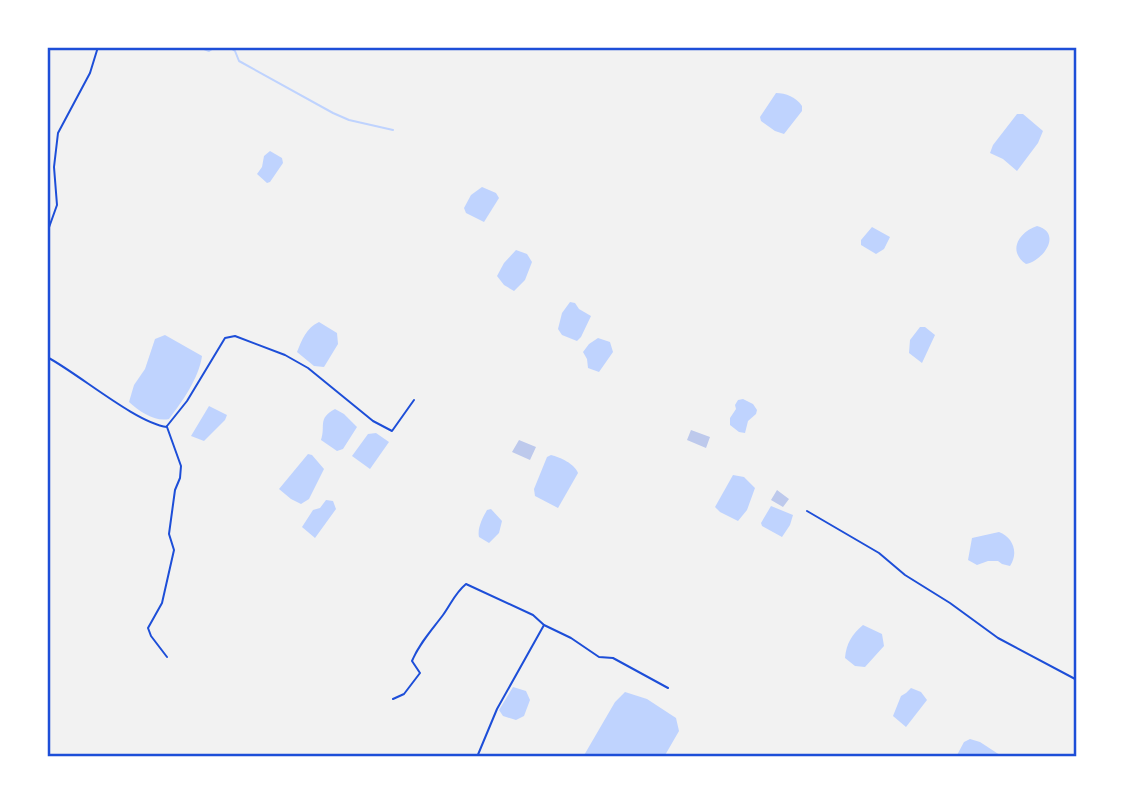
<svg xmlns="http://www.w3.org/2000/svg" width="1124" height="804" viewBox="0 0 1124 804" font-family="Helvetica,sans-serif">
<rect width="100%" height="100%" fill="#f2f2f2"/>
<path fill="#bfd3fe" d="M 776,93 C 786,93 796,97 802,106 L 802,111 L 784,134 L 775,131 L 761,121 L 760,117 Z
M 1017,114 L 1023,114 L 1043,131 L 1038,143 L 1017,171 L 1003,159 L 990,153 L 993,145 Z
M 270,151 L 282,158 L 283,163 L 270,182 L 267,183 L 257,174 L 262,167 L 264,156 Z
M 482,187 L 496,193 L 499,198 L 484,222 L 466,213 L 464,208 L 471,195 Z
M 1037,226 C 1063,233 1043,261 1026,264 C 1007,251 1019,232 1037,226 Z
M 872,227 L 890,237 L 884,249 L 876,254 L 861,245 L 861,240 Z
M 516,250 L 527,254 L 532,262 L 525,280 L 514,291 L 504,285 L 497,276 L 504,263 Z
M 570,302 L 575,303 L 579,309 L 591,316 L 581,337 L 577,341 L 562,335 L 558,329 L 562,313 Z
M 319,322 L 337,333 L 338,344 L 324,367 L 314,366 L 297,352 C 302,340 306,328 319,322 Z
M 920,327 L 925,327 L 935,335 L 922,363 L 909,353 L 910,340 Z
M 165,335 L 202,356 C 199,378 182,402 169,419 C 155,422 140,412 129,402 L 134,385 L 145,369 L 155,339 Z
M 598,338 L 610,342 L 613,352 L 599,372 L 588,368 L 587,359 L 583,352 L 589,344 Z
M 743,399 L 753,404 L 757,410 L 756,414 L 748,421 L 745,433 L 739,432 L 730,425 L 730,418 L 736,409 L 735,405 L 738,400 Z
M 209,406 L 227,415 L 225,420 L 204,441 L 191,436 Z
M 335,409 L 344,414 L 357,427 L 343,449 L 337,451 L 321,440 C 326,425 317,419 335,409 Z
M 376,433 L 389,442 L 370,469 L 352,456 L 368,434 Z
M 308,454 L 312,455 L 324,469 L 309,499 L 301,504 L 291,499 L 279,489 Z
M 551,455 C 560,457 575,464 578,473 L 558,508 L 535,496 L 534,489 L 547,457 Z
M 733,475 L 744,477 L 755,488 L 747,510 L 738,521 L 720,512 L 715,507 Z
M 326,500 L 333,501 L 336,509 L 315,538 L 302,527 L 313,510 L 320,508 Z
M 771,506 L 793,515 L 790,525 L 782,537 L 762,526 L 761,523 Z
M 491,509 L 502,521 L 499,533 L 489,543 L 479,537 C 477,528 483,517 487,510 Z
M 999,532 C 1013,537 1019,553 1010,566 L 1002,564 L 998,561 L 988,561 L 977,565 L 968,560 L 972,538 Z
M 863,625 L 882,634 L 884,646 L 865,667 L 855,666 L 845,658 C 846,644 852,634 863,625 Z
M 513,687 L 526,691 L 530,700 L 524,716 L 516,720 L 503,716 L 499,710 Z
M 911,688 L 921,692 L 927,700 L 906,727 L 893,716 L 901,696 L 906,693 Z
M 625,692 L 647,699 L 676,718 L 679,731 L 664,757 L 583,757 L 615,702 Z
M 970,739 L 980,742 L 1003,757 L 956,757 L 964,742 Z"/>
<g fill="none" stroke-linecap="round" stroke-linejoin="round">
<path stroke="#bfd3fe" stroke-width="2" d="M 199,47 L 209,51 L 215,47
M 229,47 L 235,51 L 239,61 L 333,113 L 349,120 L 393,130"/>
</g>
<path fill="#bdc9ec" d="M 691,430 L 710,437 L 706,448 L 687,440 Z
M 519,440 L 536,447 L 530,460 L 512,452 Z
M 777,490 L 789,499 L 783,507 L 771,500 Z"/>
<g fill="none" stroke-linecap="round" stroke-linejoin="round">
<path stroke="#1d4ed8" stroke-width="2" d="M 47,233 L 57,205 L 54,167 L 58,133 L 90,73 L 98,47
M 47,357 C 79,374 136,423 167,427 L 181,466 L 180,478 L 175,490 L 169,534 L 174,550 L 162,603 L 148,628 L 151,636 L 167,657
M 167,426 L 187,401 L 225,338 L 235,336 L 285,355 L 308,368 L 373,421 L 392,431 L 414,400
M 807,511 L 879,553 L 905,575 L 950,603 L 998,638 L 1077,680
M 393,699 L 404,694 L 420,673 L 412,661 C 419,644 431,631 443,615 C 451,604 455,593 466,584 L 533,615 L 544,625 L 571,638 L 599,657 L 613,658 L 668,688
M 477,757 L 497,709 L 544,625"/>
</g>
<rect width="1124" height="804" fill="none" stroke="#ffffff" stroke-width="98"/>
<rect x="49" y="49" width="1026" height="706" fill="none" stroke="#1d4ed8" stroke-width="2.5"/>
</svg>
